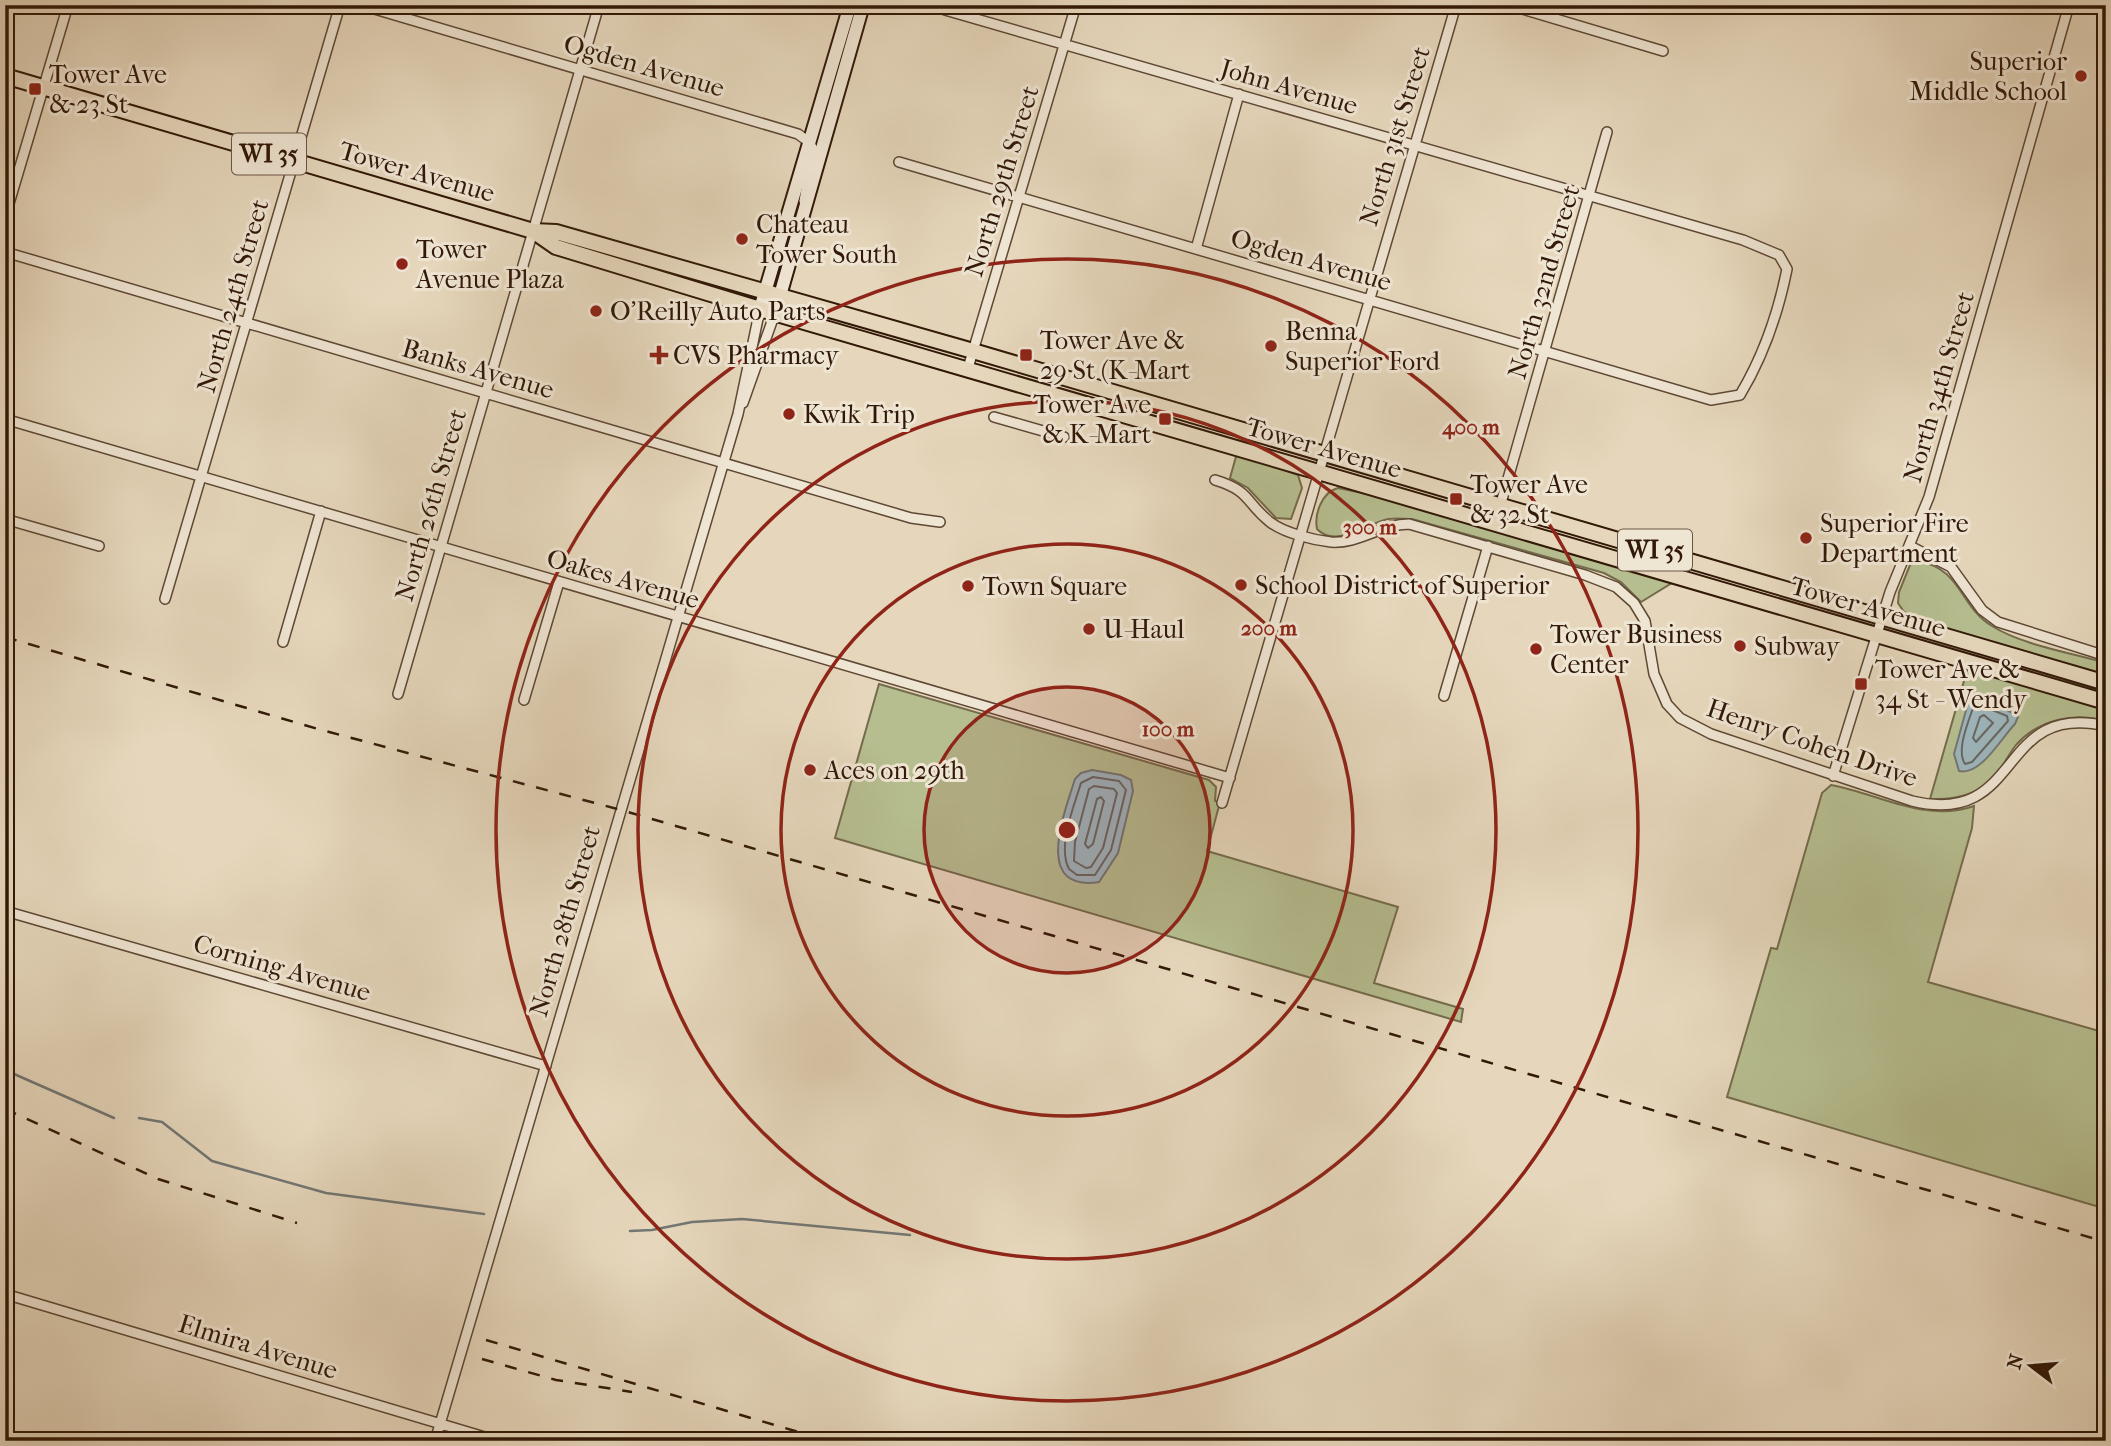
<svg xmlns="http://www.w3.org/2000/svg" width="2111" height="1446" viewBox="0 0 2111 1446" font-family="'IM FELL French Canon',serif">
<rect width="100%" height="100%" fill="#e6d7bc"/>
<filter id="stains"><feTurbulence type="fractalNoise" baseFrequency=".00286" numOctaves="4"/><feColorMatrix values="0 0 0 0 .2 0 0 0 0 .09 0 0 0 0 .02 0 0 0 .5 -.17"/></filter>
<radialGradient id="worn" r=".72"><stop offset=".6" stop-color="#630" stop-opacity="0"/><stop offset="1" stop-color="#630" stop-opacity=".3"/></radialGradient>
<path fill="#b6be90" stroke="#746b4c" stroke-width="2" d="M 1237,453 L 1298,475 L 1302,488 L 1291,519 L 1276,518 L 1248,488 L 1230,478 Z
M 1338,488 L 1382,497 L 1675,581 L 1641,602 L 1621,582 L 1604,573 L 1412,519 C 1404,519 1396,518 1388,519 C 1368,523 1336,549 1317,529 C 1314,514 1322,492 1338,488 Z
M 1917,561 C 1962,568 1959,606 1992,626 C 2022,645 2072,653 2106,663 L 2106,676 L 1950,630 L 1904,612 L 1898,603 L 1899,592 L 1910,565 Z
M 1968,667 L 2106,708 L 2106,721 C 2074,712 2039,719 2016,745 C 2008,755 2003,767 1994,777 C 1978,795 1954,800 1930,799 Z
M 879,684 L 1209,780 L 1216,787 L 1215,801 L 1220,802 L 1207,851 L 1398,907 L 1374,983 L 1463,1009 L 1461,1022 L 835,838 Z
M 1831,785 C 1880,794 1925,823 1974,806 L 1972,828 L 1928,982 L 2106,1033 L 2106,1209 L 1727,1097 L 1771,948 L 1777,949 L 1822,793 Z"/>
<path fill="#9db6bd" stroke="#727774" stroke-width="2" d="M 1975,698 L 1993,701 L 2018,717 L 2015,724 C 2001,738 1981,776 1959,771 L 1954,754 L 1968,703 Z
M 1092,770 L 1121,775 L 1131,780 L 1133,791 L 1118,853 L 1099,882 C 1033,892 1064,814 1075,779 L 1081,773 Z"/>
<g fill="none" stroke-linecap="round" stroke-linejoin="round">
<path stroke="#676762" stroke-width="2" d="M 1980,705 L 2007,716 L 2008,721 L 1972,762 L 1965,764 C 1956,750 1968,723 1973,708 Z
M 1984,715 L 1993,723 L 1976,742 L 1973,738 L 1980,717 Z
M 1093,777 L 1119,781 L 1126,790 L 1111,850 L 1095,875 L 1077,875 L 1069,869 C 1057,847 1074,806 1081,783 Z
M 1094,786 L 1114,789 L 1117,793 L 1103,848 L 1091,867 L 1086,868 L 1074,861 L 1075,842 L 1089,789 Z
M 1101,797 L 1104,801 L 1093,844 L 1088,848 L 1085,844 L 1097,799 Z"/>
<path stroke="#727774" stroke-width="2.5" d="M 5,1070 L 114,1118
M 139,1118 L 162,1122 L 212,1161 L 326,1193 L 484,1214
M 630,1231 L 652,1230 L 692,1222 L 742,1219 L 910,1235"/>
<g stroke="#5e4834" stroke-width="12">
<path id="street" d="M 361,5 L 798,134 L 809,142 L 813,149 L 804,201
M 1509,5 L 1663,51
M 2102,5 L 2106,6
M 899,162 L 1711,400 L 1740,395 C 1764,355 1778,314 1787,269 L 1779,255 L 1743,240 L 945,10
M 5,217 L 68,5
M 1196,249 L 1239,94
M 5,252 L 911,518 L 940,522
M 968,368 L 1076,5
M 743,403 L 775,313
M 994,417 L 1064,437
M 5,419 L 1230,778
M 1215,480 C 1251,491 1245,502 1270,522 C 1284,533 1313,540 1331,542 C 1359,544 1381,524 1409,524 L 1585,575 L 1616,587 L 1634,603 L 1645,621 L 1654,674 L 1667,704 L 1680,718 L 1711,734 L 1912,801 C 2025,828 1995,701 2106,726
M 5,519 L 99,546
M 1495,524 L 1607,132
M 1910,546 L 1951,567 L 1982,610 L 1998,622 L 2106,656
M 165,599 L 340,5
M 283,642 L 321,511
M 398,694 L 599,5
M 1444,696 L 1488,546
M 524,700 L 559,582
M 1833,776 L 1890,592 L 1929,497 L 2069,5
M 1222,803 L 1456,5
M 5,911 L 546,1066
M 5,1294 L 498,1441
M 435,1441 L 738,414 L 760,309"/>
</g>
<g stroke="#311807" stroke-width="16">
<path id="secondary" d="M 760,309 L 850,5
M 775,313 L 863,5"/>
</g>
<g stroke="#311807" stroke-width="18">
<path id="primary" d="M 5,76 L 533,231 L 556,232 L 973,351 L 2106,683
M 533,231 L 556,247 L 760,309 L 2106,702"/>
</g>
<use href="#street" stroke="#efe5d3" stroke-width="9"/>
<use href="#secondary" stroke="#efe5d3" stroke-width="12"/>
<use href="#primary" stroke="#e6d7bc" stroke-width="14"/>
<path stroke="#311807" stroke-width="2.5" stroke-dasharray="12 12" stroke-linecap="butt" d="M 5,637 L 318,729 L 621,810 L 2106,1242
M 5,1109 L 158,1179 L 297,1223
M 486,1340 L 829,1441
M 482,1359 L 556,1380 L 632,1392"/>
</g>
<circle cx="1067" cy="830" r="143" fill="#8f2418" fill-opacity=".12"/>
<g fill="none" stroke="#8f2418" stroke-width="3.5">
<circle cx="1067" cy="830" r="143"/>
<circle cx="1067" cy="830" r="286"/>
<circle cx="1067" cy="830" r="429"/>
<circle cx="1067" cy="830" r="571"/>
</g>
<g fill="#8f2418" stroke="#efe5d3" stroke-width="2.5">
<circle cx="2081" cy="76" r="7"/>
<rect x="28" y="82" width="14" height="14" rx="3.5"/>
<circle cx="742" cy="239" r="7"/>
<circle cx="402" cy="264" r="7"/>
<circle cx="596" cy="311" r="7"/>
<circle cx="1271" cy="346" r="7"/>
<path d="M655.5 344.5h7v7h7v7h-7v7h-7v-7h-7v-7h7z"/>
<rect x="1019" y="348" width="14" height="14" rx="3.5"/>
<circle cx="789" cy="414" r="7"/>
<rect x="1158" y="412" width="14" height="14" rx="3.5"/>
<rect x="1449" y="492" width="14" height="14" rx="3.5"/>
<circle cx="1806" cy="538" r="7"/>
<circle cx="1241" cy="585" r="7"/>
<circle cx="968" cy="586" r="7"/>
<circle cx="1089" cy="629" r="7"/>
<circle cx="1740" cy="646" r="7"/>
<circle cx="1536" cy="649" r="7"/>
<rect x="1854" y="677" width="14" height="14" rx="3.5"/>
<circle cx="810" cy="770" r="7"/>
</g>
<g text-anchor="middle" dominant-baseline="central" stroke-width="6" stroke-linejoin="round" paint-order="stroke">
<g fill="#efe5d3" stroke="#6a5644" stroke-width="2">
<rect x="232" y="133.5" width="74" height="41" rx="5"/>
<rect x="1618" y="529.5" width="74" height="41" rx="5"/>
</g>
<g font-size="24" font-weight="bold" fill="#311807">
<text x="269" y="154">WI 35</text>
<text x="1655" y="550">WI 35</text>
</g>
<g font-size="26" fill="#311807" stroke="#efe5d3" text-anchor="start">
<text x="2067" y="61" text-anchor="end">Superior<tspan x="2067" dy="30">Middle School</tspan></text>
<text x="49" y="74">Tower Ave<tspan x="49" dy="30">&amp; 23 St</tspan></text>
<text x="756" y="224">Chateau<tspan x="756" dy="30">Tower South</tspan></text>
<text x="416" y="249">Tower<tspan x="416" dy="30">Avenue Plaza</tspan></text>
<text x="610" y="311">O'Reilly Auto Parts</text>
<text x="1285" y="331">Benna<tspan x="1285" dy="30">Superior Ford</tspan></text>
<text x="1040" y="340">Tower Ave &amp;<tspan x="1040" dy="30">29 St (K-Mart</tspan></text>
<text x="673" y="355">CVS Pharmacy</text>
<text x="1151" y="404" text-anchor="end">Tower Ave<tspan x="1151" dy="30">&amp; K-Mart</tspan></text>
<text x="803" y="414">Kwik Trip</text>
<text x="1470" y="484">Tower Ave<tspan x="1470" dy="30">&amp; 32 St</tspan></text>
<text x="1820" y="523">Superior Fire<tspan x="1820" dy="30">Department</tspan></text>
<text x="1255" y="585">School District of Superior</text>
<text x="982" y="586">Town Square</text>
<text x="1103" y="629">U-Haul</text>
<text x="1550" y="634">Tower Business<tspan x="1550" dy="30">Center</tspan></text>
<text x="1754" y="646">Subway</text>
<text x="1875" y="669">Tower Ave &amp;<tspan x="1875" dy="30">34 St - Wendy</tspan></text>
<text x="824" y="770">Aces on 29th</text>
</g>
<g font-size="26" fill="#311807" stroke="#efe5d3">
<text transform="translate(644 66) rotate(16)">Ogden Avenue</text>
<text transform="translate(1289 87) rotate(16)">John Avenue</text>
<text transform="translate(1395 136) rotate(-73)">North 31st Street</text>
<text transform="translate(417 172) rotate(16)">Tower Avenue</text>
<text transform="translate(1002 181) rotate(-73)">North 29th Street</text>
<text transform="translate(1311 260) rotate(16)">Ogden Avenue</text>
<text transform="translate(1544 282) rotate(-74)">North 32nd Street</text>
<text transform="translate(233 296) rotate(-74)">North 24th Street</text>
<text transform="translate(478 369) rotate(16)">Banks Avenue</text>
<text transform="translate(1939 387) rotate(-74)">North 34th Street</text>
<text transform="translate(1324 448) rotate(16)">Tower Avenue</text>
<text transform="translate(431 505) rotate(-74)">North 26th Street</text>
<text transform="translate(623 579) rotate(16)">Oakes Avenue</text>
<text transform="translate(1868 607) rotate(16)">Tower Avenue</text>
<text transform="translate(1812 743) rotate(19)">Henry Cohen Drive</text>
<text transform="translate(565 921) rotate(-74)">North 28th Street</text>
<text transform="translate(282 968) rotate(16)">Corning Avenue</text>
<text transform="translate(258 1347) rotate(17)">Elmira Avenue</text>
</g>
</g>
<circle cx="1067" cy="830" r="10" fill="#8f2418" stroke="#efe5d3" stroke-width="3.5"/>
<g font-size="21" text-anchor="middle" font-weight="bold" fill="#8f2418" stroke="#efe5d3" stroke-width="6" stroke-linejoin="round" paint-order="stroke">
<text x="1471" y="434">400 m</text>
<text x="1370" y="534">300 m</text>
<text x="1269" y="635">200 m</text>
<text x="1168" y="736">100 m</text>
</g>
<rect width="2111" height="1446" fill="none" stroke="#e6d7bc" stroke-width="28"/>
<rect x="7" y="7" width="2097" height="1432" fill="none" stroke="#311807" stroke-width="3.5"/>
<rect x="14" y="14" width="2083" height="1418" fill="none" stroke="#311807" stroke-width="2"/>
<g transform="translate(2031 1366) rotate(286)" stroke="#efe5d3" stroke-width="5" paint-order="stroke">
<path d="M0-5L12 26L0 18L-12 26Z" fill="#311807"/>
<text y="-10" font-size="19" font-weight="bold" text-anchor="middle" fill="#311807">N</text>
</g>
<rect width="100%" height="100%" filter="url(#stains)"/>
<rect width="100%" height="100%" fill="url(#worn)"/>
</svg>
